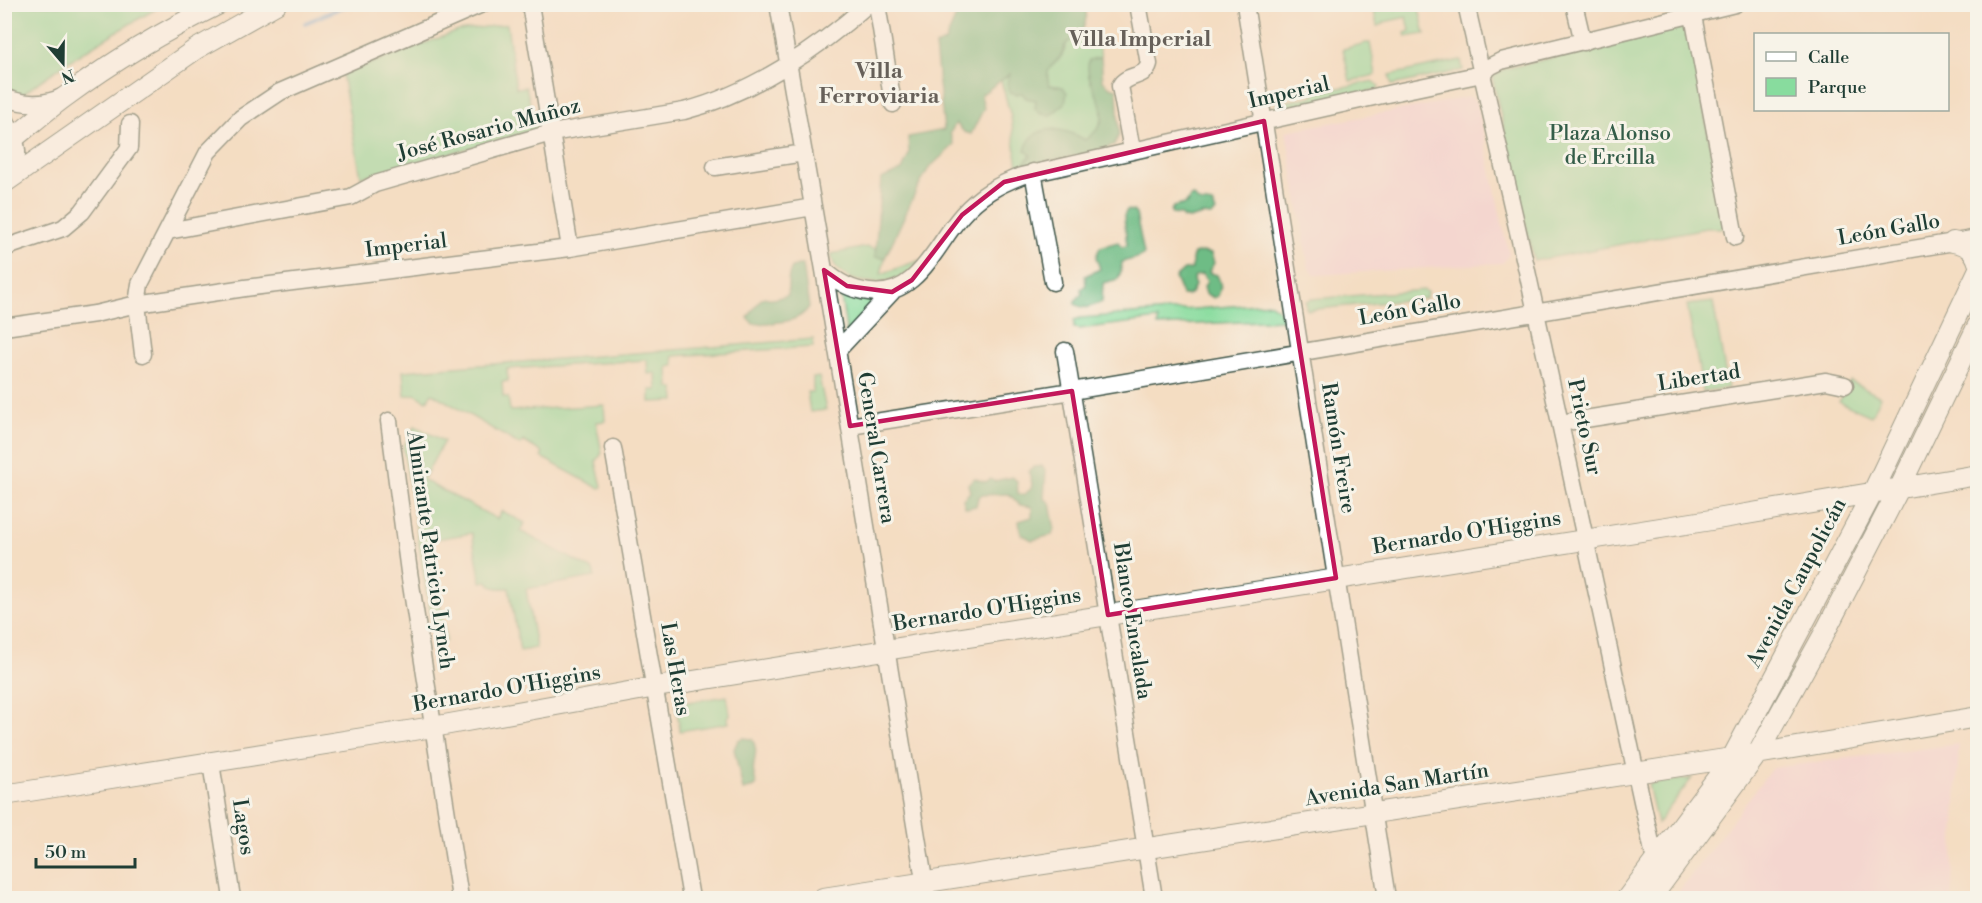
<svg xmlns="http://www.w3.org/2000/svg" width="1982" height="903" viewBox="0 0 1982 903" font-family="'Libre Bodoni',serif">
<rect width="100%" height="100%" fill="#f7f3e8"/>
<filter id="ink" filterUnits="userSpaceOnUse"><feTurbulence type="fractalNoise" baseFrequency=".0167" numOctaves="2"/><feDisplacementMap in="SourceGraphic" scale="12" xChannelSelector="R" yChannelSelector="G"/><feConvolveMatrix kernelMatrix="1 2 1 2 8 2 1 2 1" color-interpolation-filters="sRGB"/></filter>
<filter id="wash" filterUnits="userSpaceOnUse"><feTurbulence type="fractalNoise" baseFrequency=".008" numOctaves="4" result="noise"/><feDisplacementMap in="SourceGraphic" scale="24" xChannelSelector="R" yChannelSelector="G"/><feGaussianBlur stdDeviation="1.35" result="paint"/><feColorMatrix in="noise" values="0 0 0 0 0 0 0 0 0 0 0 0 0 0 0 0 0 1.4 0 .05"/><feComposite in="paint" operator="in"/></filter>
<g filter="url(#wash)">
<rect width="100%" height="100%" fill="#f4ddc2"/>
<path fill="#f4cfde" d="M 1470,97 L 1477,103 L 1504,232 L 1509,254 L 1503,263 L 1316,275 L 1309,269 L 1286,131 Z
M 1959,744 L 1951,898 L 1674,898 L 1772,768 Z"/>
<path fill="#88dc9e" stroke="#548c69" stroke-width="1.5" d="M 1401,4 L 1418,5 L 1425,34 L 1406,37 L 1405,33 L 1410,31 L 1407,17 L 1384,22 L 1384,24 L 1377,26 L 1374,11 Z
M 5,5 L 163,5 C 108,36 54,68 5,108 Z
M 507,24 L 516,88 L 526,87 L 537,130 L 361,177 L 342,74 L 458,31 Z
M 1689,26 L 1725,228 L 1706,228 L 1534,261 L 1492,77 L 1504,69 Z
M 1077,37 L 1092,37 L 1098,42 L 1101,57 L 1089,60 L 1089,77 L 1101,102 L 1102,118 L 1096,132 L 1085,140 L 1055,129 L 1039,133 L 1031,155 L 1025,162 L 1027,165 L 1018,167 L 1011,117 L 1001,80 L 1011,73 L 1022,93 L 1063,87 L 1049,85 C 1042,65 1054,68 1062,55 C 1069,43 1062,44 1077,37 Z
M 1366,43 L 1370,43 L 1376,75 L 1350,81 L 1343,49 Z
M 1461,60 L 1463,70 L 1392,85 L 1389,75 Z
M 1373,81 L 1379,86 L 1377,90 L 1278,111 L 1275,107 L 1276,104 L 1280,103 L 1313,96 L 1314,93 Z
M 867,247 L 876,249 L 875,256 L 885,258 L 881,274 L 920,260 C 915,266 909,273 902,276 C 879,287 836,285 831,254 Z
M 840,289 L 881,299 L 847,335 Z
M 1424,290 L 1427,292 L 1426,298 L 1308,310 L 1306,308 L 1306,301 L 1311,299 Z
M 1713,302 L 1728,388 L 1703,391 L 1687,305 Z
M 1270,303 L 1279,310 L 1282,320 L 1158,326 L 1158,319 L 1079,329 L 1074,328 L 1074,320 L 1081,318 Z
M 813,339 L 813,347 L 673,356 L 674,366 L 668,367 L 669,388 L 674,388 L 675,401 L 650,402 L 650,390 L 657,390 L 656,373 L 648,374 L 647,360 L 507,369 L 508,381 L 502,382 L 503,397 L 508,397 L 510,411 L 604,405 L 605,421 L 596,422 L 602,453 L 596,462 L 602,486 L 600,489 L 541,457 L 543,453 L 523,441 L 520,445 L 432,393 L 427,401 L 415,394 L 405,396 L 403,371 Z
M 819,377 L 826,410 L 810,412 L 807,392 L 813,392 L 813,378 Z
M 1850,381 L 1881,397 L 1871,416 L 1839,402 Z
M 415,426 L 444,441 L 423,480 L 497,519 L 502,511 L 525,523 L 520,531 L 593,570 L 595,577 L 526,589 L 536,648 L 520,651 L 509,588 C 501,588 492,590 488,581 L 481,582 L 472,533 L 430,540 L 446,641 L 435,643 L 403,447 Z
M 727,696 L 730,715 L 727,717 L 729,723 L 680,731 L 676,704 Z
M 1692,778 L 1657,824 L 1648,784 Z"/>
<path fill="#6ebc85" stroke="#467c5c" stroke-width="1.5" d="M 961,5 L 1084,5 C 1089,13 1085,29 1078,36 C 1074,39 1069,40 1066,44 C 1063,48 1063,53 1060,57 C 1052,67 1044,69 1049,85 L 1063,87 L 1067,93 L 1065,103 L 1051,115 L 1041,114 L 1035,109 L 1036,100 L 1026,98 L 1022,93 L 1016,94 L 1009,92 L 1007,83 L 1010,74 L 981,95 L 984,108 L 971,134 L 964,132 L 956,123 L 950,133 L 954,145 L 929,168 L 917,189 L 885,258 L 875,257 L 881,179 L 902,170 L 909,154 L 908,137 L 944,130 L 935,46 L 945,42 Z
M 1101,57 L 1103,81 L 1110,87 L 1117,89 L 1119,135 L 1114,145 L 1092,153 L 1027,165 L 1025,162 L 1031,155 L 1025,150 C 1034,121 1065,128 1085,140 C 1126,112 1081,91 1089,60 Z
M 1194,196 C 1198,205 1204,202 1212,204 L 1216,212 L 1211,216 L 1203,215 L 1189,219 L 1183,218 L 1181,215 L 1172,214 L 1171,211 L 1173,207 L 1186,204 L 1190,197 Z
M 1127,210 L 1133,211 L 1136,214 L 1144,254 L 1140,257 L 1122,262 L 1121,271 L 1118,279 L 1103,283 L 1102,302 C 1092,306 1085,311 1075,304 L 1075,301 L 1082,294 L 1081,289 L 1086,285 L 1085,276 L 1100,269 L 1096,257 L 1100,247 L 1118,242 L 1122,247 L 1127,246 L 1124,216 Z
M 1202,252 L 1211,254 L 1214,263 L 1209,271 L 1210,273 L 1217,275 C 1221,283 1222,288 1218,296 L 1214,298 L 1206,294 L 1204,287 L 1207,281 L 1202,274 L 1195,276 L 1193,281 L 1195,285 C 1192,293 1191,296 1182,295 L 1175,278 L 1184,270 L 1192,269 L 1192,259 L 1194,254 Z
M 798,265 L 803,265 L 809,307 C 798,325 772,322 753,324 L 748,318 L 758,302 L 764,297 L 774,299 L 788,295 C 788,285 787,276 792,267 Z
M 1042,466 L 1046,471 L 1044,498 L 1050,503 L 1055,530 L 1052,535 L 1032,540 L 1021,534 L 1019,521 L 1032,517 L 1032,507 L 1020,505 L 1009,494 L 981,495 L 978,498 L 976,506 L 968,508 L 965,507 L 963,499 L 970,492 L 968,484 L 974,478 L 985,482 L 991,479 L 994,481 L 1012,477 L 1017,481 L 1018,494 L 1023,495 L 1031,489 L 1032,484 L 1029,471 L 1033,467 Z
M 743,738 L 752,739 C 762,755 747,765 757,784 L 755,787 L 743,790 L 734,749 L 738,740 Z"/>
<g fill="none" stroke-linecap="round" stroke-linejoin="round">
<path stroke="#62a0d4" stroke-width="4" d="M 305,23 L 350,4"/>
</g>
</g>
<g filter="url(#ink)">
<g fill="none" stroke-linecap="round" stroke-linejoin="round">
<g stroke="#3f5549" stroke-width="19">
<path id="minor" d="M 530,4 L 570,248
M 778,4 L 824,270 L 927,898
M 877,4 L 893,104
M 1245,4 L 1387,898
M 1466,4 L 1527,271 L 1655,861
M 1574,4 L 1583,42
M 1691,5 L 1735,237
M 4,97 C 24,105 43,106 62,97
M 4,117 C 17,141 25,158 5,182
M 1132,150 L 1120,86 C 1127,73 1145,79 1149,64 L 1138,4
M 715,167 L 804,153
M 1033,172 L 1053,282
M 168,231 L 351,197 L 375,184 L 551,133 L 684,111 C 750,94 817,50 868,4
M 4,248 L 63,228 L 82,212 L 129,148 L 130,124
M 824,270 C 837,282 851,290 869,292 C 918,299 936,243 963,214 C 980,195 998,185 1021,176 L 1387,94 L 1482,74 L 1491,66 L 1501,61 L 1735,4
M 4,327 L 95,314 L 137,304 L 245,288 L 570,248 L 813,207
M 837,351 L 892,292
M 1065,351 L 1154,898
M 143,354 L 137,304 L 140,284 L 208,152 L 241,118 L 280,92 L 482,4
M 389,421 L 409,572 L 460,898
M 1560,423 L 1826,381 L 1845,385
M 850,426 L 1072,391 L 1978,238
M 613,448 L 691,898
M 211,763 L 232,898"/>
</g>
<g stroke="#3f5549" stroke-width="22">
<path id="major" d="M 4,146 C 26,129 46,110 69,94 C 116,59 166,30 219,4
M 4,183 L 196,49 L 276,4
M 1953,242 C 1966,244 1974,249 1978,262
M 4,795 L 433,727 L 656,687 L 873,652 L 1711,520 L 1978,475
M 823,898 L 1732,758 L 1978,717
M 1627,898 L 1732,758 L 1873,492 L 1978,271
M 1651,898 L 1758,753 L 1825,632 L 1900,487 L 1978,325"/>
</g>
<use href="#minor" stroke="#fff" stroke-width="16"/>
<use href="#major" stroke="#fff" stroke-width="20"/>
</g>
</g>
<path d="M0 0H1982V903H0ZM 1264,121 L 1336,578 L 1108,615 L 1072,391 L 850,426 L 824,270 L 847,286 L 892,292 L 912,280 L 962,215 L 1004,182 Z" fill="#f4ddc2" fill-opacity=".55" fill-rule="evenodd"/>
<path fill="none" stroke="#c2185b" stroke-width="4.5" stroke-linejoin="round" d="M 1264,121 L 1336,578 L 1108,615 L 1072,391 L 850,426 L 824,270 L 847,286 L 892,292 L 912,280 L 962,215 L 1004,182 Z"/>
<g text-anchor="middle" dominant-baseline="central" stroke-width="6" stroke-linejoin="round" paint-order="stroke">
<g font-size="21" fill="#1f3d34" stroke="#f7f3e8">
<text transform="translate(1289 93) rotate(-13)">Imperial</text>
<text transform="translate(489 130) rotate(-15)">José Rosario Muñoz</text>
<text transform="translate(1889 230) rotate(-10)">León Gallo</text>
<text transform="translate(406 246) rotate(-7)">Imperial</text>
<text transform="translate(1410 310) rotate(-10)">León Gallo</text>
<text transform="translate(1699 378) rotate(-9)">Libertad</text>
<text transform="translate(1584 427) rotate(78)">Prieto Sur</text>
<text transform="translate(876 448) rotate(81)">General Carrera</text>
<text transform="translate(1338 448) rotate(81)">Ramón Freire</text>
<text transform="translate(1467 533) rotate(-9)">Bernardo O'Higgins</text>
<text transform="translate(430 550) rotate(82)">Almirante Patricio Lynch</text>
<text transform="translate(1797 583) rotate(-62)">Avenida Caupolicán</text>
<text transform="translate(987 610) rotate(-9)">Bernardo O'Higgins</text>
<text transform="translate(1132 621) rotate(81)">Blanco Encalada</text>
<text transform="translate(675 669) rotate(80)">Las Heras</text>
<text transform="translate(507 689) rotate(-10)">Bernardo O'Higgins</text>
<text transform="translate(1397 785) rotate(-9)">Avenida San Martín</text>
<text transform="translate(243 827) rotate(81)">Lagos</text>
</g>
<g font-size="21" fill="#345d49" stroke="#f7f3e8">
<text x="1610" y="134">Plaza Alonso<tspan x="1610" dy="24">de Ercilla</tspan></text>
</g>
<g font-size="22" font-weight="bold" fill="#666059" stroke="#f7f3e8">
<text x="1140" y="39">Villa Imperial</text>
<text x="879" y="71">Villa<tspan x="879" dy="25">Ferroviaria</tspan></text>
</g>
</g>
<rect width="1982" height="903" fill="none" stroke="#f7f3e8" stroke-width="24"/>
<rect x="1754" y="33" width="195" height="78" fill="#f7f3e8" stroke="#a1aaa0" stroke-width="1.5"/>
<rect x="1766" y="52" width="30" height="9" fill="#ffffff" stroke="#a1aaa0" stroke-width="1.5"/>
<text x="1808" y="63" font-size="18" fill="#1f3d34">Calle</text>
<rect x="1766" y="78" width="30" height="18" fill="#88dc9e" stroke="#a1aaa0" stroke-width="1.5"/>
<text x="1808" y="93" font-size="18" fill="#1f3d34">Parque</text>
<g transform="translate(63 63) rotate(160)" stroke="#f7f3e8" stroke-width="4.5" paint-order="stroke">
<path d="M0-4.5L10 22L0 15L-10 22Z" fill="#1f3d34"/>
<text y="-9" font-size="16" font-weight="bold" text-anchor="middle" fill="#1f3d34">N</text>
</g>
<path d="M36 858v9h99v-9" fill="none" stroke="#1f3d34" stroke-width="3"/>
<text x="45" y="858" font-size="18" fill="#1f3d34" stroke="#f7f3e8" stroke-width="4.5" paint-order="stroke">50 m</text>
</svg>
